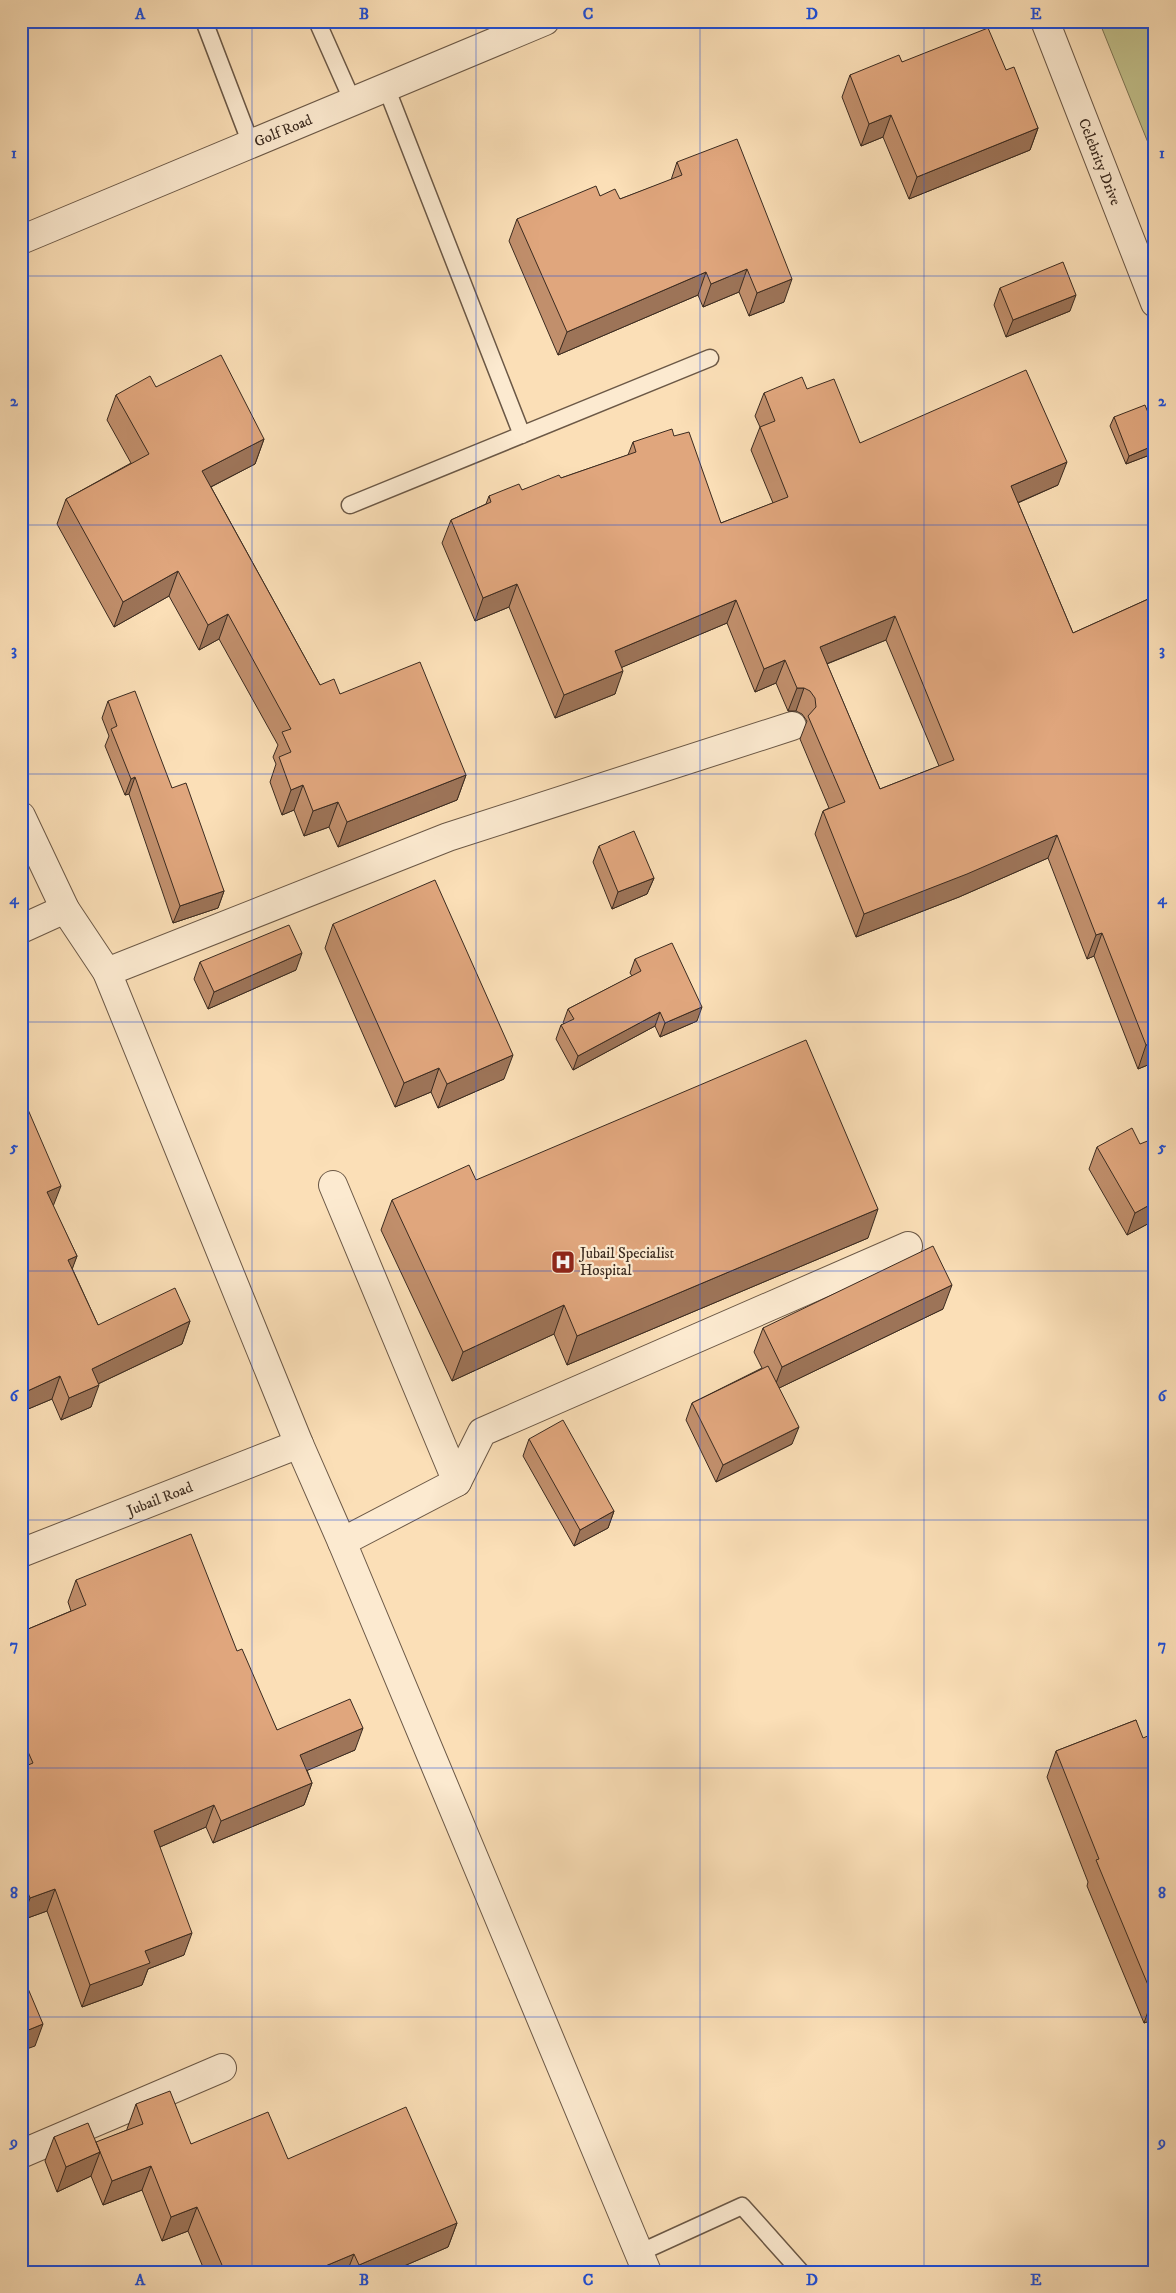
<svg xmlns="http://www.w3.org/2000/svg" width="1176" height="2293" viewBox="0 0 1176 2293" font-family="'IM FELL DW Pica',serif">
<rect width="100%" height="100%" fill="#fbdfb7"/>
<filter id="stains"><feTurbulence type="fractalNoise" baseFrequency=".004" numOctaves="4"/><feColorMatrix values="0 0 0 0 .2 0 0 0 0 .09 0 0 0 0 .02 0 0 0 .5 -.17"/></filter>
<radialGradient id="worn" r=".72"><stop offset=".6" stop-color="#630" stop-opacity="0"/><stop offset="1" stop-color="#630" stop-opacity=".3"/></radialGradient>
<path fill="#c2c18c" stroke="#7e7656" d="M 1099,21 L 1155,21 L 1155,160 Z"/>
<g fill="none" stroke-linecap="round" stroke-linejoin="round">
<g stroke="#6b5846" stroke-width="19">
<path id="lane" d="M 204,21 L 251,144
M 317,21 L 353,102
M 386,87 L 522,435
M 350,505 L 710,358
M 639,2253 L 742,2206 L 801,2272"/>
</g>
<g stroke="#6b5846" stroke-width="30">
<g id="street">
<path id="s1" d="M 1045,21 L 1155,303"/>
<path id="s2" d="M 21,240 L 545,21"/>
<path d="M 21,816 L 65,909 L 107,972 L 299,1444 L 342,1542 L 647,2272"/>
<path d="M 21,929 L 65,909"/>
<path d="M 107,972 L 448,837 L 792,726"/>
<path d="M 333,1185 L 457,1482"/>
<path d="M 342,1542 L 457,1482 L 482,1432 L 908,1246"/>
<path id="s3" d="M 21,1553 L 299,1444"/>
<path d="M 21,2154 L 222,2068"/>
</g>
</g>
<use href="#lane" stroke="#fcead0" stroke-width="16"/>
<use href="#street" stroke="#fcead0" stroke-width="28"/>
</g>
<path fill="#c18f6c" stroke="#3b2b20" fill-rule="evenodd" d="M 902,62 L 1006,70 L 1038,128 L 1030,150 L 909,199 L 883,137 L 861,146 L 842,97 L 850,75 Z
M 677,162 L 784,302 L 749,316 L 739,292 L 703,307 L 698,295 L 558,355 L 509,241 L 517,219 L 600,196 L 620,199 L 671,180 Z
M 1000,288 L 1070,311 L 1006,337 L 994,305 Z
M 156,387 L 264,439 L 255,464 L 211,487 L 320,685 L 340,694 L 466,775 L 457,800 L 338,847 L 329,827 L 304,836 L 294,810 L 282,815 L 270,782 L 276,764 L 273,757 L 278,745 L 219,639 L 199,650 L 169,596 L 114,627 L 57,524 L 66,499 L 131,463 L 107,420 L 116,395 Z
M 807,389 L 860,443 L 1058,485 L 1018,503 L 1073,633 L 1155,596 L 1155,1062 L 1138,1069 L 1094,956 L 1087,959 L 1048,858 L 959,897 L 856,937 L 815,834 L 823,811 L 829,808 L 800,739 L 807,721 L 802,714 L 796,711 L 788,711 L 776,683 L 755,692 L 727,623 L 622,667 L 615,694 L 555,718 L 509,607 L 475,621 L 442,543 L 451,520 L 486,504 L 489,496 L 522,490 L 561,478 L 628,455 L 633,442 L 674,436 L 721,523 L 773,503 L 751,450 L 760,427 L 755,416 L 764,393 ZM 886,640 L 939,766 L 880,789 L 827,664 Z
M 1114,417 L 1155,430 L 1155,453 L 1126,464 L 1110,426 Z
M 108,701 L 172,788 L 224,891 L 218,908 L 173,923 L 129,794 L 125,795 L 105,746 L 109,736 L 102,718 Z
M 599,846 L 654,878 L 647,894 L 612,909 L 593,862 Z
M 333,924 L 504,1079 L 438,1108 L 431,1092 L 395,1107 L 325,948 Z
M 635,959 L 697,1021 L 660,1037 L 655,1026 L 573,1070 L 556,1039 L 561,1025 L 564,1024 L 563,1023 L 568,1009 L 632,976 L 630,973 Z
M 200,962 L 296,970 L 208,1009 L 194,979 Z
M 21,1107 L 53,1206 L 77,1256 L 72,1268 L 98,1325 L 190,1321 L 182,1344 L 98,1384 L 91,1407 L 61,1420 L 52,1399 L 21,1412 Z
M 1140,1144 L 1155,1220 L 1127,1235 L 1089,1169 L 1097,1147 Z
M 476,1180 L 868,1238 L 567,1365 L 554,1334 L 452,1381 L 381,1230 L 392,1200 Z
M 943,1309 L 779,1388 L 792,1444 L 716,1482 L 686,1420 L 692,1403 L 762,1368 L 754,1352 L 763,1328 Z
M 529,1439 L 614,1511 L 608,1528 L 574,1546 L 523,1456 Z
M 76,1580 L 237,1651 L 277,1730 L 355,1750 L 307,1770 L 312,1783 L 304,1805 L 213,1843 L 206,1827 L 160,1847 L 184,1955 L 148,1969 L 142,1985 L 82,2007 L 47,1911 L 22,1920 L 21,1919 L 21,1632 L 71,1611 L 68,1602 Z
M 1136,1720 L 1155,2019 L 1144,2023 L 1087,1886 L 1088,1882 L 1047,1777 L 1056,1751 Z
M 136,2104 L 191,2144 L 288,2159 L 457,2223 L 448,2247 L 390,2272 L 205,2272 L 188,2231 L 162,2241 L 142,2190 L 103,2205 L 91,2176 L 57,2192 L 45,2161 L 54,2137 L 96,2143 L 127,2130 L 127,2129 Z"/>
<path fill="#9d7458" stroke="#3b2b20" d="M 891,115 L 883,137 L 861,146 L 869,124 Z
M 1038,128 L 1030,150 L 909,199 L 917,177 Z
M 747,269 L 739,292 L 703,307 L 711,284 Z
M 706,272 L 698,295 L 558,355 L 567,332 Z
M 792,279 L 784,302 L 749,316 L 757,293 Z
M 1076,295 L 1070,311 L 1006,337 L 1013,320 Z
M 264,439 L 255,464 L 193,496 L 202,471 Z
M 1155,445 L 1155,453 L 1126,464 L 1129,456 Z
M 1067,462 L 1058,485 L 1003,509 L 1011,486 Z
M 178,571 L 169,596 L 114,627 L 123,602 Z
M 517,584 L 509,607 L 475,621 L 483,598 Z
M 736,600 L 727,623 L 606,674 L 615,651 Z
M 228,614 L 219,639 L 199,650 L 208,625 Z
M 895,616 L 886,640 L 811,670 L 820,647 Z
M 785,660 L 776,683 L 755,692 L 764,669 Z
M 623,671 L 615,694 L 555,718 L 564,695 Z
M 797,688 L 804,688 L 796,711 L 788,711 Z
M 466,775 L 457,800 L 338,847 L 347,822 Z
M 135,777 L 129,794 L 125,795 L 131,779 Z
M 303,785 L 294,810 L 282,815 L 291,790 Z
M 338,802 L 329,827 L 304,836 L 313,811 Z
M 1057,835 L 1048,858 L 959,897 L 856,937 L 864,914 Z
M 654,878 L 647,894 L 612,909 L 618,892 Z
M 224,891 L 218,908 L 173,923 L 180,906 Z
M 1102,933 L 1094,956 L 1087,959 L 1096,935 Z
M 302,953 L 296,970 L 208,1009 L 214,992 Z
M 702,1007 L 697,1021 L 660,1037 L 665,1023 Z
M 660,1012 L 655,1026 L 573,1070 L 578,1056 Z
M 1155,1042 L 1155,1062 L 1138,1069 L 1146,1045 Z
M 513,1055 L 504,1079 L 438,1108 L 447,1084 Z
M 439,1068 L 431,1092 L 395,1107 L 404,1083 Z
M 61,1186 L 52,1209 L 47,1192 Z
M 1155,1202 L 1155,1220 L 1127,1235 L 1135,1213 Z
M 878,1209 L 868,1238 L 567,1365 L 577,1336 Z
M 77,1256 L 69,1278 L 68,1260 Z
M 952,1285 L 943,1309 L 773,1391 L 782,1367 Z
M 564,1305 L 554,1334 L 452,1381 L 463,1352 Z
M 190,1321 L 182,1344 L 83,1391 L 92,1369 Z
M 60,1376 L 52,1399 L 21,1412 L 21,1394 Z
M 99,1385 L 91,1407 L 61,1420 L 69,1398 Z
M 799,1427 L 792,1444 L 716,1482 L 723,1465 Z
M 614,1511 L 608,1528 L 574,1546 L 580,1530 Z
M 363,1728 L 355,1750 L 292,1777 L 300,1755 Z
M 312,1783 L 304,1805 L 213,1843 L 221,1821 Z
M 214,1805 L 206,1827 L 146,1853 L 154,1831 Z
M 55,1889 L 47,1911 L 22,1920 L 30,1898 Z
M 192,1933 L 184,1955 L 148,1969 L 142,1985 L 82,2007 L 90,1985 L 145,1951 Z
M 1155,1996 L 1155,2019 L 1144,2023 L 1153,1997 Z
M 43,2024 L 35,2046 L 21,2051 L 21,2033 Z
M 100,2152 L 91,2176 L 57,2192 L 66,2167 Z
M 151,2166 L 142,2190 L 103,2205 L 112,2181 Z
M 197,2207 L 188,2231 L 162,2241 L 171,2217 Z
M 457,2223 L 448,2247 L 390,2272 L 356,2272 L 359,2265 Z
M 354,2254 L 347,2272 L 311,2272 Z"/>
<path fill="#e0a67d" stroke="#3b2b20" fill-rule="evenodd" d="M 988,28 L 1006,70 L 1014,67 L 1038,128 L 917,177 L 891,115 L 869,124 L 850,75 L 899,55 L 902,62 Z
M 737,139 L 792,279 L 757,293 L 747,269 L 711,284 L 706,272 L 567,332 L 517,219 L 596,186 L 600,196 L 615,189 L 620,199 L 682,175 L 677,162 Z
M 1063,262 L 1076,295 L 1013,320 L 1000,288 Z
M 221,355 L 264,439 L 202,471 L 320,685 L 334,679 L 340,694 L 420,662 L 466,775 L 347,822 L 338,802 L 313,811 L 303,785 L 291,790 L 279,757 L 291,752 L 282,732 L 291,729 L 228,614 L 208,625 L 178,571 L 123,602 L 66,499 L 149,454 L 116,395 L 150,376 L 156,387 Z
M 1026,370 L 1067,462 L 1011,486 L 1073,633 L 1155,596 L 1155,1042 L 1146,1045 L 1102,933 L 1096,935 L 1057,835 L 967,874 L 864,914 L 823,811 L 845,802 L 808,716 L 816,707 L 815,698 L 810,691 L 804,688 L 797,688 L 785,660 L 764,669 L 736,600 L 615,651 L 623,671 L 564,695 L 517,584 L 483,598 L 451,520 L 491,502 L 489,496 L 519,484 L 522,490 L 559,475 L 561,478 L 636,452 L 633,442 L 672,429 L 674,436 L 689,432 L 721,523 L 788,497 L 760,427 L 775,421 L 764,393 L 802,377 L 807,389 L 834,379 L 860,443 ZM 895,616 L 954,760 L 880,789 L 820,647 Z
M 1145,405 L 1155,430 L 1155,445 L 1129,456 L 1114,417 Z
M 135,691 L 172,788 L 186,783 L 224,891 L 180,906 L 135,777 L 131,779 L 111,729 L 117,726 L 108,701 Z
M 634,831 L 654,878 L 618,892 L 599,846 Z
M 435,880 L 513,1055 L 447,1084 L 439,1068 L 404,1083 L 333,924 Z
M 289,925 L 302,953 L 214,992 L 200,962 Z
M 672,943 L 702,1007 L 665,1023 L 660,1012 L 578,1056 L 561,1025 L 574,1019 L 568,1009 L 641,971 L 635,959 Z
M 806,1040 L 878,1209 L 577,1336 L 564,1305 L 463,1352 L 392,1200 L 469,1165 L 476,1180 Z
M 26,1105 L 61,1186 L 47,1192 L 77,1256 L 68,1260 L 98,1325 L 175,1288 L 190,1321 L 92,1369 L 99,1385 L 69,1398 L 60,1376 L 21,1394 L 21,1107 Z
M 1132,1128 L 1140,1144 L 1155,1138 L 1155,1202 L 1135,1213 L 1097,1147 Z
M 933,1246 L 952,1285 L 782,1367 L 763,1328 Z
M 768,1366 L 799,1427 L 723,1465 L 692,1403 Z
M 563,1420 L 614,1511 L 580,1530 L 529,1439 Z
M 191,1534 L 237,1651 L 242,1649 L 277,1730 L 350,1699 L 363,1728 L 300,1755 L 312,1783 L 221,1821 L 214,1805 L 154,1831 L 192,1933 L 145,1951 L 150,1963 L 90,1985 L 55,1889 L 30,1898 L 21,1875 L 21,1768 L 33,1763 L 21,1736 L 21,1632 L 86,1605 L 76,1580 Z
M 1136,1720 L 1143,1738 L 1155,1733 L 1155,1996 L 1153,1997 L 1096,1860 L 1099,1859 L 1056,1751 Z
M 21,1972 L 43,2024 L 21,2033 Z
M 170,2091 L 191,2144 L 268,2112 L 288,2159 L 406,2107 L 457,2223 L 359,2265 L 354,2254 L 311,2272 L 225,2272 L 197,2207 L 171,2217 L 151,2166 L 112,2181 L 96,2142 L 143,2124 L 136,2104 Z
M 88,2123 L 100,2152 L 66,2167 L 54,2137 Z"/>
<path fill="none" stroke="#1d4ed8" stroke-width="1" stroke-opacity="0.55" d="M 252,21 L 252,2272M 476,21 L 476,2272M 700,21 L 700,2272M 924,21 L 924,2272M 21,276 L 1155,276M 21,525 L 1155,525M 21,774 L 1155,774M 21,1022 L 1155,1022M 21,1271 L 1155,1271M 21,1520 L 1155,1520M 21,1768 L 1155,1768M 21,2017 L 1155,2017"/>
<defs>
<g id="hospital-square" transform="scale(1.25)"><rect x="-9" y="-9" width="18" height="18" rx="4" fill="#8f2418" stroke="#fcead0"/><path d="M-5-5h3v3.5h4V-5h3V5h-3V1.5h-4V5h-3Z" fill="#fff"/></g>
</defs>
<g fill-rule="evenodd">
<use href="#hospital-square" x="563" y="1262"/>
</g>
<g text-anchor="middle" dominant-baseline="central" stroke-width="4.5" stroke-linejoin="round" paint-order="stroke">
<g font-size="15" fill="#3b2b20" stroke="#fcead0">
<text stroke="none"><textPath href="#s2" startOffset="284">Golf Road</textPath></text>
<text stroke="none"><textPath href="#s1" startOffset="151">Celebrity Drive</textPath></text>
<text stroke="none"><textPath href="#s3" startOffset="149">Jubail Road</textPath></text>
</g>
<g font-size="15" fill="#3b2b20" stroke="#fcead0" text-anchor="start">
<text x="580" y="1253">Jubail Specialist<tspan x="580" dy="17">Hospital</tspan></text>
</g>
</g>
<rect width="1176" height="2293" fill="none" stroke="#fbdfb7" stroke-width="55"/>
<rect x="28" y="28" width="1120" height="2238" fill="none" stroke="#1d4ed8" stroke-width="2"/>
<g font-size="16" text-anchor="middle" font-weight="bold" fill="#1d4ed8">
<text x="140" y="19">A</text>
<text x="364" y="19">B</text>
<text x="588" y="19">C</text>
<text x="812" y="19">D</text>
<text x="1036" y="19">E</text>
<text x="14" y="158">1</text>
<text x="1162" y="158">1</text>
<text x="14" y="406">2</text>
<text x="1162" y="406">2</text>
<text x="14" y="655">3</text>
<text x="1162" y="655">3</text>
<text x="14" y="904">4</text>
<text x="1162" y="904">4</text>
<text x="14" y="1152">5</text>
<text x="1162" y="1152">5</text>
<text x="14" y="1401">6</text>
<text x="1162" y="1401">6</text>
<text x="14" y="1650">7</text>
<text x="1162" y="1650">7</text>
<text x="14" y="1898">8</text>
<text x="1162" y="1898">8</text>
<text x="14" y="2147">9</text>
<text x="1162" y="2147">9</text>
<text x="140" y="2285">A</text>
<text x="364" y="2285">B</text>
<text x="588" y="2285">C</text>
<text x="812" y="2285">D</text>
<text x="1036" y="2285">E</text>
</g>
<rect width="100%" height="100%" filter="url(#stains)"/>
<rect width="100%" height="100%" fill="url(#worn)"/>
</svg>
